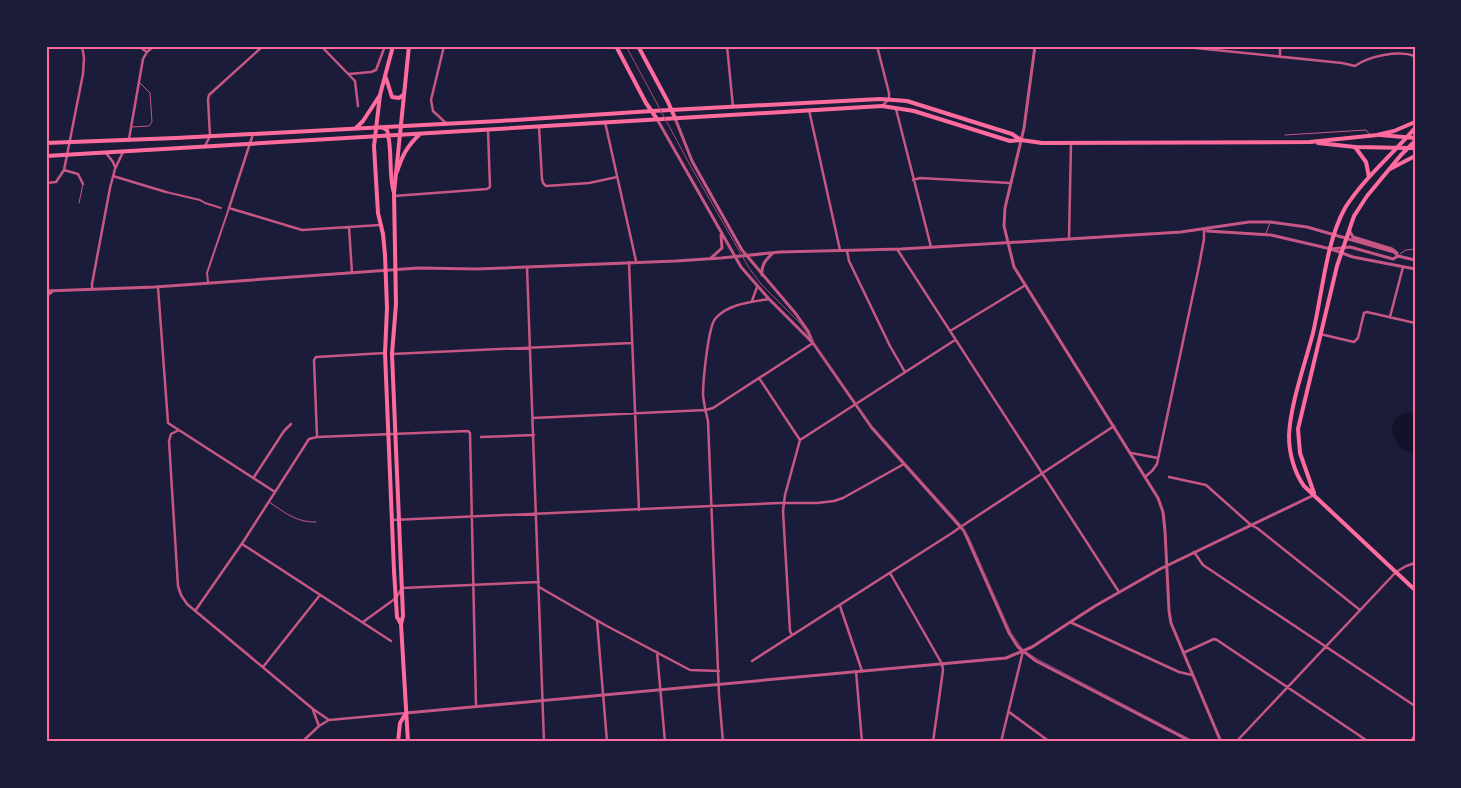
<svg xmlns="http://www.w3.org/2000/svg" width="1461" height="788" viewBox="0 0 1461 788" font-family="Merriweather,serif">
<rect width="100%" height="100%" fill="#1b1b3a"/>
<path fill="#12122b" d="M 1408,412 L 1413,414 L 1415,419 L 1415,454 C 1411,452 1406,452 1403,449 C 1389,439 1387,415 1408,412 Z"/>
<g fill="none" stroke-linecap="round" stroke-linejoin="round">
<path stroke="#c65784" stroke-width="1" d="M 132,127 L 149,126 L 152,122 L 150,93 L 140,83
M 1285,135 L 1366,130 L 1370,135
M 79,203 L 83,184
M 1266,233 L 1270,223
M 1400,254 L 1406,250 L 1415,249
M 269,502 C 284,512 297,523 316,522"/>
<path stroke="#c65784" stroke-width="2" d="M 166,192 L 200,200 L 205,203 L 221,208
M 208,282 L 207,273 L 229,208"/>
<path stroke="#c65784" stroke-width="2.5" d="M 138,46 L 147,52
M 321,46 L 355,81 L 358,106
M 444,46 L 431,100 L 433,111 L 447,124
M 727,46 L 733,107
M 877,46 L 889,93 L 889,99 L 883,105
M 1176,46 L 1342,63 L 1355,66 C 1369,56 1398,50 1415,56
M 1280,57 L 1280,46
M 349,74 L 371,72 L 376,70 L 385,46
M 896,109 L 931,247
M 809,110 L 840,250
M 605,122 L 636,261
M 539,127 L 542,179 L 543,183 L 546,186 L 589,183 L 617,177
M 253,134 L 229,208 L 302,230 L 380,225
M 129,139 L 143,59 L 147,52 L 154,46
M 205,146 L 210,136 L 208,99 L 209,95 L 263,46
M 106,153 L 113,162 L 115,167
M 64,170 L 78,174 L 83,184
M 113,176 L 166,192
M 913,180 L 920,178 L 1010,183
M 46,183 L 56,182 L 64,170 L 83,74 L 84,58 L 82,46
M 394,196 L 487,189 L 490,187 L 488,130
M 349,227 L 352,273
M 1069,239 L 1071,143
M 897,249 L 1119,592
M 847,251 L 849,261 L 890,346 L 905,372
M 629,262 L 639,510
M 527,267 L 544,742
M 158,287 L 168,423 L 275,492
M 92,289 L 92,284 L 110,188 L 115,169 L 123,152
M 752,301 L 757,287
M 1390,317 L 1403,267
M 950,331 L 1024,286
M 1320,334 L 1354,342 L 1358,338 L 1364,313 L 1367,312 L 1415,323
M 392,354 L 632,343
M 759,378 L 800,440
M 533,418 L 706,410 L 713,408 L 813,343
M 179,430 L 171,434 L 169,441 L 178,586 L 181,595 L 187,604 L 313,709 L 329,720
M 317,437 L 314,360 L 316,357 L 385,353
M 481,437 L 534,435
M 800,440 L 955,340
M 1131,453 L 1158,458
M 1146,476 L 1152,471 L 1157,464 L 1199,266 L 1204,239 L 1204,230
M 254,477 L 284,431 L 291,424
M 1169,477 L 1206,485 L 1251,525 L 1257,528 L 1360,610
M 392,520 L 779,503 L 817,503 L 834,501 L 843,498 L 904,464
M 242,544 L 391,641
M 1194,552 L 1203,565 L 1415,706
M 890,573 L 942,664 L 943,670 L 933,742
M 1415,573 L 1415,578
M 539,587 L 605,625 L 690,670 L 719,671
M 840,606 L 862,671
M 195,611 L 243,542 L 309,439 L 317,437 L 468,431 L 470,433 L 476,706
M 597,621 L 607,742
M 363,622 L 396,598 L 402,588 L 539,582
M 1070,622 L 1179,672 L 1192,675
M 792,635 L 790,631 L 783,511 L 785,495 L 800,440
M 657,652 L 665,742
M 1183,653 L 1214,639 L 1217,640 L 1369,742
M 752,661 L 952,533 L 962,526 L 1114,426
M 263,667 L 320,595
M 856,671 L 862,742
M 313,710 L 319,726
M 1009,712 L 1050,742
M 302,742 L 319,726 L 329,720 L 406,713
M 723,742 L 719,695 L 708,421 C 706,413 704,404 703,395 C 703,381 708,328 715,319 C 727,304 751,302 769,299
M 1001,742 L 1023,651
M 1236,742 L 1396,572 L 1406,566 L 1415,563
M 1413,742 L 1413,738 L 1415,736"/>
<path stroke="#c65784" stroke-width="3" d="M 1035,46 L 1024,128 L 1005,208 L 1004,226 L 1014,267 L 1158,498 L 1163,512 L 1165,531 L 1169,611 L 1171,623 L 1221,742
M 675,118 L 692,161 L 742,250 L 796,314 L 808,331 L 813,343 L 872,428 L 964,531 L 1009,633 L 1018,647 L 1036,661 L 1192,742
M 657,119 L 741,267 L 769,299 L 812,342
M 1349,230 L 1353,237 L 1392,249 L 1397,253
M 1207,231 L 1271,235 L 1331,249 L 1353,257 L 1415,269
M 1331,249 L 1350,247 L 1393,259 L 1398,256
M 711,258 L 722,248 L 721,235
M 762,275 C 761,264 766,260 773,253
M 46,291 L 155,287 L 418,268 L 476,269 L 676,261 L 721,258 L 780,252 L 901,249 L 1069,239 L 1181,232 L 1249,222 L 1270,222 L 1307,227 L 1394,252 L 1398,256 L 1415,260
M 46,296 L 53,291
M 406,713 L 1006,658 L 1032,647 L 1095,606 L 1160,569 L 1314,495"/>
<path stroke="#ff6b9d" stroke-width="4" d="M 393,46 L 380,95 L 374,146 L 378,213 L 383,234 L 385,255 L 387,308 L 385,353 L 394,571 L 397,617 L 401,624
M 616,46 L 646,103 L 657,119
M 638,46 L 668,102 L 675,118
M 386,78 L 392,97 L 399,98 L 403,95
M 1415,128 C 1392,155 1364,178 1345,208 C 1326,242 1322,295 1313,333 C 1305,364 1290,405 1289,436 C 1289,453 1294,472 1304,486 L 1415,590
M 1380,135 L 1415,138
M 1355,147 L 1366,162 L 1369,177
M 1390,169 L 1415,156
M 1314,493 L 1300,453 L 1298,429 L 1337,266 L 1354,216 L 1367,196 L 1401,155 L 1408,148 L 1415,148
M 398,742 L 400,723 L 406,713
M 408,742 L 401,624 L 403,616 L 392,354 L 396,304 L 394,193 L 409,46"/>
<path stroke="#ff6b9d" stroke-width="4" d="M 381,127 L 387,130 C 393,151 388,173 394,193
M 356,128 L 363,121 L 380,95
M 46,143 L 176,138 L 499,121 L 652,111 L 880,99 L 907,101 L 1012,134 L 1021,140
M 1318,143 L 1355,147 L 1408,148 L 1415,141
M 46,156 L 882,106 L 914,111 L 1010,141 L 1021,140 L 1042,143 L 1310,142 L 1377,135 L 1394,131 L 1415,122
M 397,172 C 402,156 407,146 420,134"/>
<path stroke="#a44b75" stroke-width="1" d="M 626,46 L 690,165 L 749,268 L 761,284 L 800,323 L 871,425 L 962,526 L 969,538 L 1011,633 L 1022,649 L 1037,659 L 1195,742"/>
</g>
<rect width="1461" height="788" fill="none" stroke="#1b1b3a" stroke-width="95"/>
<rect x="48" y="48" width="1366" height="692" fill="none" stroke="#ff6b9d" stroke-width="2"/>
</svg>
